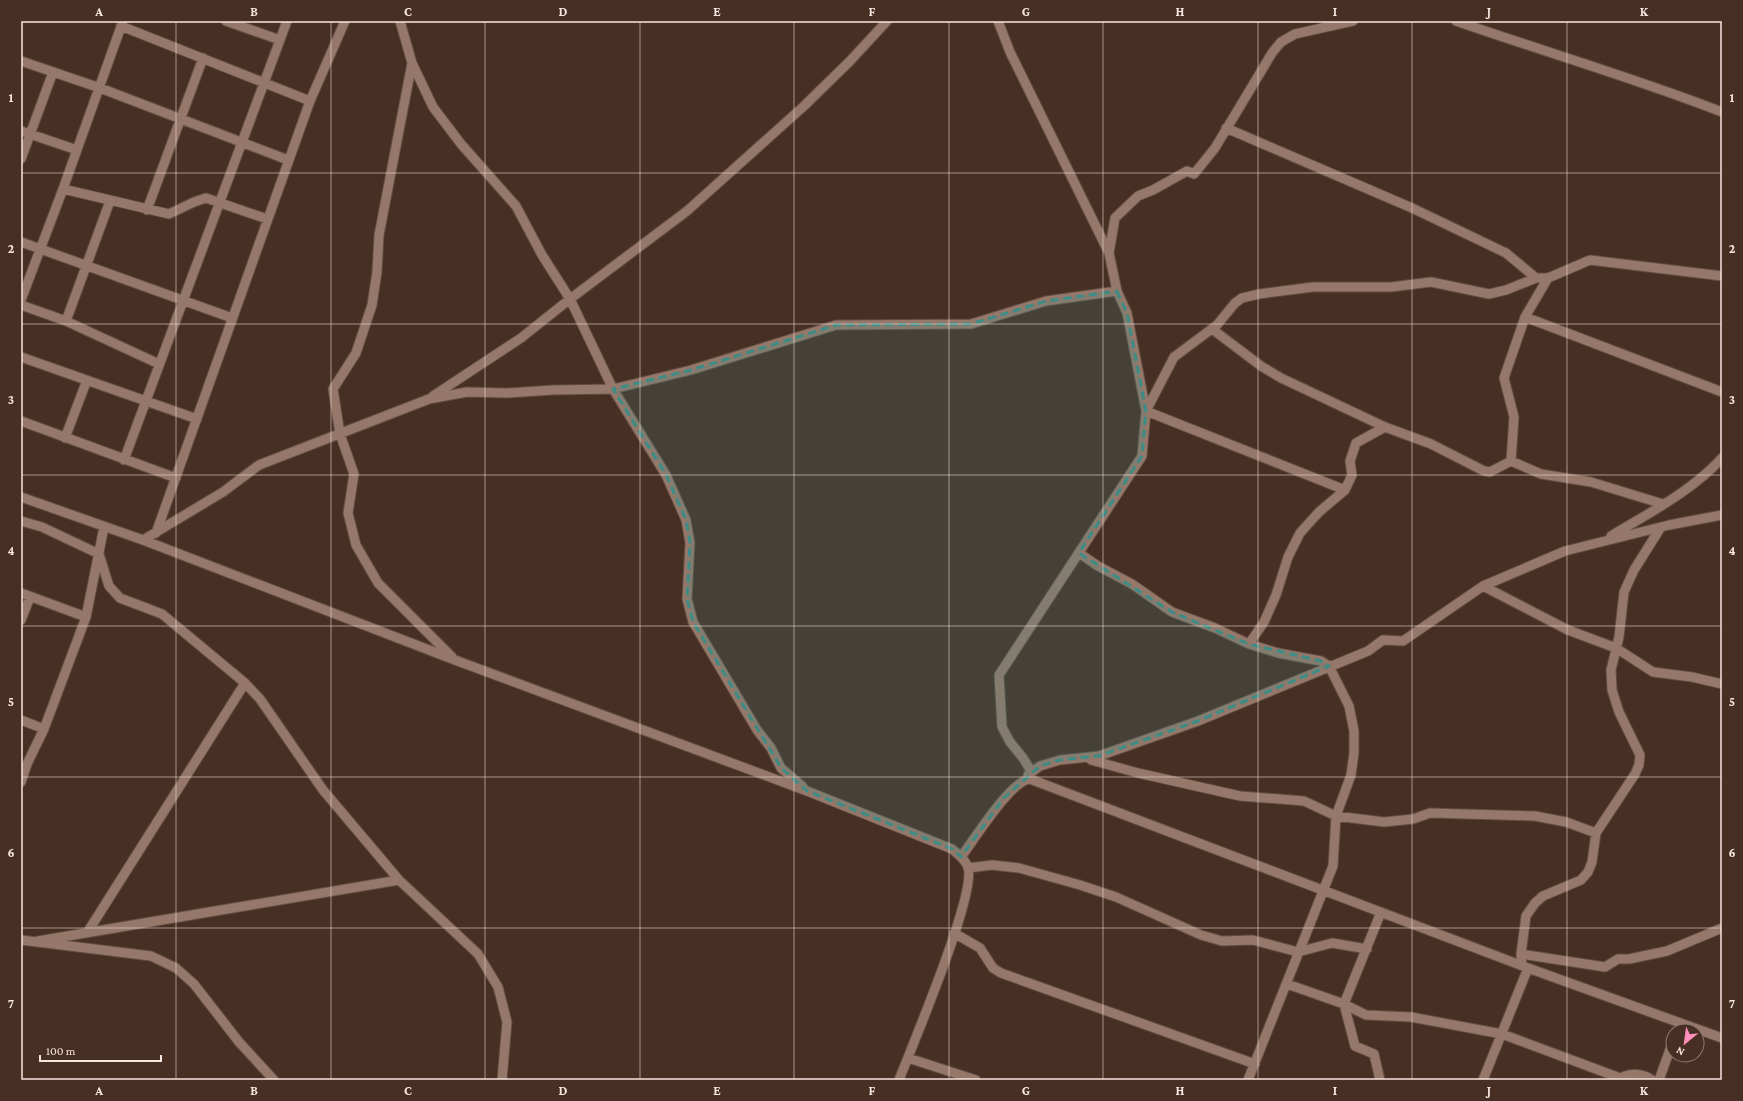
<svg xmlns="http://www.w3.org/2000/svg" width="1743" height="1101" viewBox="0 0 1743 1101" font-family="'Crimson Pro',serif">
<rect width="100%" height="100%" fill="#482f23"/>
<g fill="none" stroke-linecap="round" stroke-linejoin="round">
<g stroke="#624d42" stroke-width="11">
<path id="minor" d="M 226,21 L 280,40
M 400,21 L 412,63 L 433,107 L 461,144 L 516,206 L 542,255 L 570,299 L 613,389 L 666,475 L 686,520 L 690,543 L 687,599 L 693,622 L 757,730 L 771,748 L 781,768 L 803,787
M 998,21 L 1010,52 L 1109,253
M 1456,21 C 1545,52 1635,78 1722,112
M 121,26 L 310,101
M 21,61 L 100,88 L 288,160
M 412,63 L 379,235 L 377,272 L 372,305 L 356,353 L 333,389 L 340,434 L 354,474 L 348,513 L 356,545 L 378,583 L 452,657
M 1226,128 L 1412,208 L 1506,253 L 1536,278
M 21,131 L 77,150
M 21,159 L 53,72
M 63,189 L 169,214 L 194,202 L 206,198 L 267,219
M 147,210 L 203,58
M 21,242 L 232,318
M 21,300 L 63,189 L 123,21
M 21,305 L 66,321 L 159,364
M 1525,317 L 1722,392
M 66,321 L 110,201
M 1212,329 L 1261,366 L 1281,378 L 1385,427 L 1431,444 L 1484,471 L 1490,472 L 1511,461 L 1541,474 L 1591,482 L 1663,504
M 21,357 L 197,419
M 433,396 L 521,338 L 570,299 L 687,211 L 804,106 L 850,61 L 887,21
M 21,421 L 176,478
M 65,438 L 87,380
M 124,460 L 287,21
M 1511,461 L 1514,417 L 1504,378 L 1525,317 L 1548,278
M 1345,490 L 1146,411 L 1127,313 L 1117,291 L 1109,253 L 1115,218 L 1138,196 L 1153,190 L 1187,171 L 1194,174 L 1215,148 L 1272,53 L 1281,42 L 1295,34 L 1353,21
M 21,497 L 143,540 L 455,660 L 807,791 L 952,849 C 958,854 965,859 968,867 C 977,893 912,1046 899,1080
M 21,521 L 42,527 L 99,554 L 109,586 L 120,598 L 162,614 L 245,683 L 260,699 L 323,790 L 399,880 L 478,954 L 498,987 L 507,1022 L 502,1080
M 156,533 L 310,101 L 345,21
M 1611,536 C 1649,513 1692,491 1722,458
M 143,540 L 223,492 L 259,465 L 429,399 L 467,392 L 507,393 L 553,390 L 613,389 L 691,370 L 836,325 L 971,324 L 1046,301 L 1117,291
M 1079,553 L 1098,566 L 1132,584 L 1172,612 L 1215,628 L 1249,644 L 1278,653 L 1321,661 L 1329,666 L 1349,706 L 1354,731 L 1354,753 L 1351,775 L 1336,816 L 1333,866 L 1248,1080
M 1483,586 L 1568,630 L 1616,648 L 1653,672 L 1692,677 L 1722,684
M 21,593 L 86,617
M 21,620 L 30,597
M 1249,644 L 1264,622 L 1276,595 L 1288,557 L 1300,533 L 1319,512 L 1345,490 L 1352,475 L 1350,461 L 1356,443 L 1385,427
M 21,720 L 44,729
M 1091,760 L 1138,773 L 1240,796 L 1304,801 L 1336,816 L 1384,822 L 1413,819 L 1430,813 L 1535,816 L 1566,822 L 1596,833
M 1031,771 L 1023,758 L 1010,742 L 1002,727 L 999,675 L 1142,456 L 1146,411 L 1174,357 L 1217,325 L 1235,303 L 1242,298 L 1259,294 L 1313,287 L 1391,287 L 1431,282 L 1489,294 L 1506,290 L 1536,278 L 1548,278 L 1590,260 L 1722,276
M 1028,775 L 1040,766 L 1060,760 L 1099,756 L 1198,721 L 1368,651 L 1383,640 L 1403,641 L 1483,586 L 1565,551 L 1669,525 L 1722,515
M 21,782 L 27,764 L 44,729 L 86,617 L 104,527
M 961,857 C 974,840 1011,780 1030,779 L 1528,968 L 1722,1038
M 968,868 L 992,865 L 1019,868 L 1080,885 L 1116,897 L 1201,935 L 1222,941 L 1253,940 L 1298,952 L 1332,943 L 1367,949
M 87,933 L 245,683
M 954,933 L 980,948 L 993,968 L 1001,973 L 1255,1064
M 21,940 L 151,956 L 176,968 L 194,984 L 239,1042 L 274,1080
M 38,941 L 399,880
M 1521,954 L 1605,967 L 1618,959 L 1629,959 L 1667,951 L 1722,928
M 1522,965 L 1521,954 L 1526,916 L 1535,903 L 1543,896 L 1581,880 L 1588,872 L 1592,862 L 1596,833 L 1635,774 L 1639,765 L 1640,755 L 1619,712 L 1612,690 L 1611,670 L 1619,637 L 1624,592 L 1634,570 L 1661,527
M 1287,984 L 1344,1004 L 1366,1015 L 1411,1017 L 1502,1034 L 1620,1078 C 1631,1073 1641,1072 1652,1080
M 908,1058 L 976,1080
M 1380,1080 L 1374,1054 L 1355,1046 L 1344,1004 L 1381,912
M 1483,1080 L 1528,968
M 1659,1080 L 1673,1041"/>
</g>
<use href="#minor" stroke="#95786a" stroke-width="9"/>
</g>
<path fill="#3d8c85" fill-opacity="0.2" stroke="#3d8c85" stroke-width="3" stroke-dasharray="8 5" stroke-linejoin="round" d="M 1117,291 L 1127,313 L 1146,411 L 1142,456 L 1079,553 L 1172,612 L 1249,644 L 1321,661 L 1329,666 L 1198,721 L 1099,756 L 1060,760 L 1040,766 L 1004,798 L 961,857 L 952,849 L 807,791 L 781,768 L 693,622 L 687,599 L 690,543 L 686,520 L 666,475 L 613,389 L 691,370 L 836,325 L 971,324 L 1046,301 Z"/>
<path fill="none" stroke="#f7e6df" stroke-width="1" stroke-opacity="0.55" d="M 176,21 L 176,1080M 331,21 L 331,1080M 485,21 L 485,1080M 640,21 L 640,1080M 794,21 L 794,1080M 949,21 L 949,1080M 1103,21 L 1103,1080M 1258,21 L 1258,1080M 1412,21 L 1412,1080M 1567,21 L 1567,1080M 21,173 L 1722,173M 21,324 L 1722,324M 21,475 L 1722,475M 21,626 L 1722,626M 21,777 L 1722,777M 21,928 L 1722,928"/>
<rect width="1743" height="1101" fill="none" stroke="#482f23" stroke-width="44"/>
<g transform="translate(1685 1043) rotate(209)"><circle r="19" fill="#482f23" stroke="#8e786e"/>
<path d="M0-3L7 15L0 10L-7 15Z" fill="#fe8ebc"/>
<text y="-6" font-size="11" font-weight="bold" text-anchor="middle" fill="#f7e6df">N</text>
</g>
<path d="M40 1055v6h121v-6" fill="none" stroke="#f7e6df" stroke-width="2"/>
<text x="46" y="1055" font-size="12" fill="#f7e6df" stroke="#482f23" stroke-width="3" paint-order="stroke">100 m</text>
<rect x="22" y="22" width="1699" height="1057" fill="none" stroke="#f7e6df" stroke-width="1.5"/>
<g font-size="13" text-anchor="middle" font-weight="bold" fill="#f7e6df">
<text x="99" y="16">A</text>
<text x="254" y="16">B</text>
<text x="408" y="16">C</text>
<text x="563" y="16">D</text>
<text x="717" y="16">E</text>
<text x="872" y="16">F</text>
<text x="1026" y="16">G</text>
<text x="1180" y="16">H</text>
<text x="1335" y="16">I</text>
<text x="1489" y="16">J</text>
<text x="1644" y="16">K</text>
<text x="11" y="102">1</text>
<text x="1732" y="102">1</text>
<text x="11" y="253">2</text>
<text x="1732" y="253">2</text>
<text x="11" y="404">3</text>
<text x="1732" y="404">3</text>
<text x="11" y="555">4</text>
<text x="1732" y="555">4</text>
<text x="11" y="706">5</text>
<text x="1732" y="706">5</text>
<text x="11" y="857">6</text>
<text x="1732" y="857">6</text>
<text x="11" y="1008">7</text>
<text x="1732" y="1008">7</text>
<text x="99" y="1095">A</text>
<text x="254" y="1095">B</text>
<text x="408" y="1095">C</text>
<text x="563" y="1095">D</text>
<text x="717" y="1095">E</text>
<text x="872" y="1095">F</text>
<text x="1026" y="1095">G</text>
<text x="1180" y="1095">H</text>
<text x="1335" y="1095">I</text>
<text x="1489" y="1095">J</text>
<text x="1644" y="1095">K</text>
</g>
</svg>
